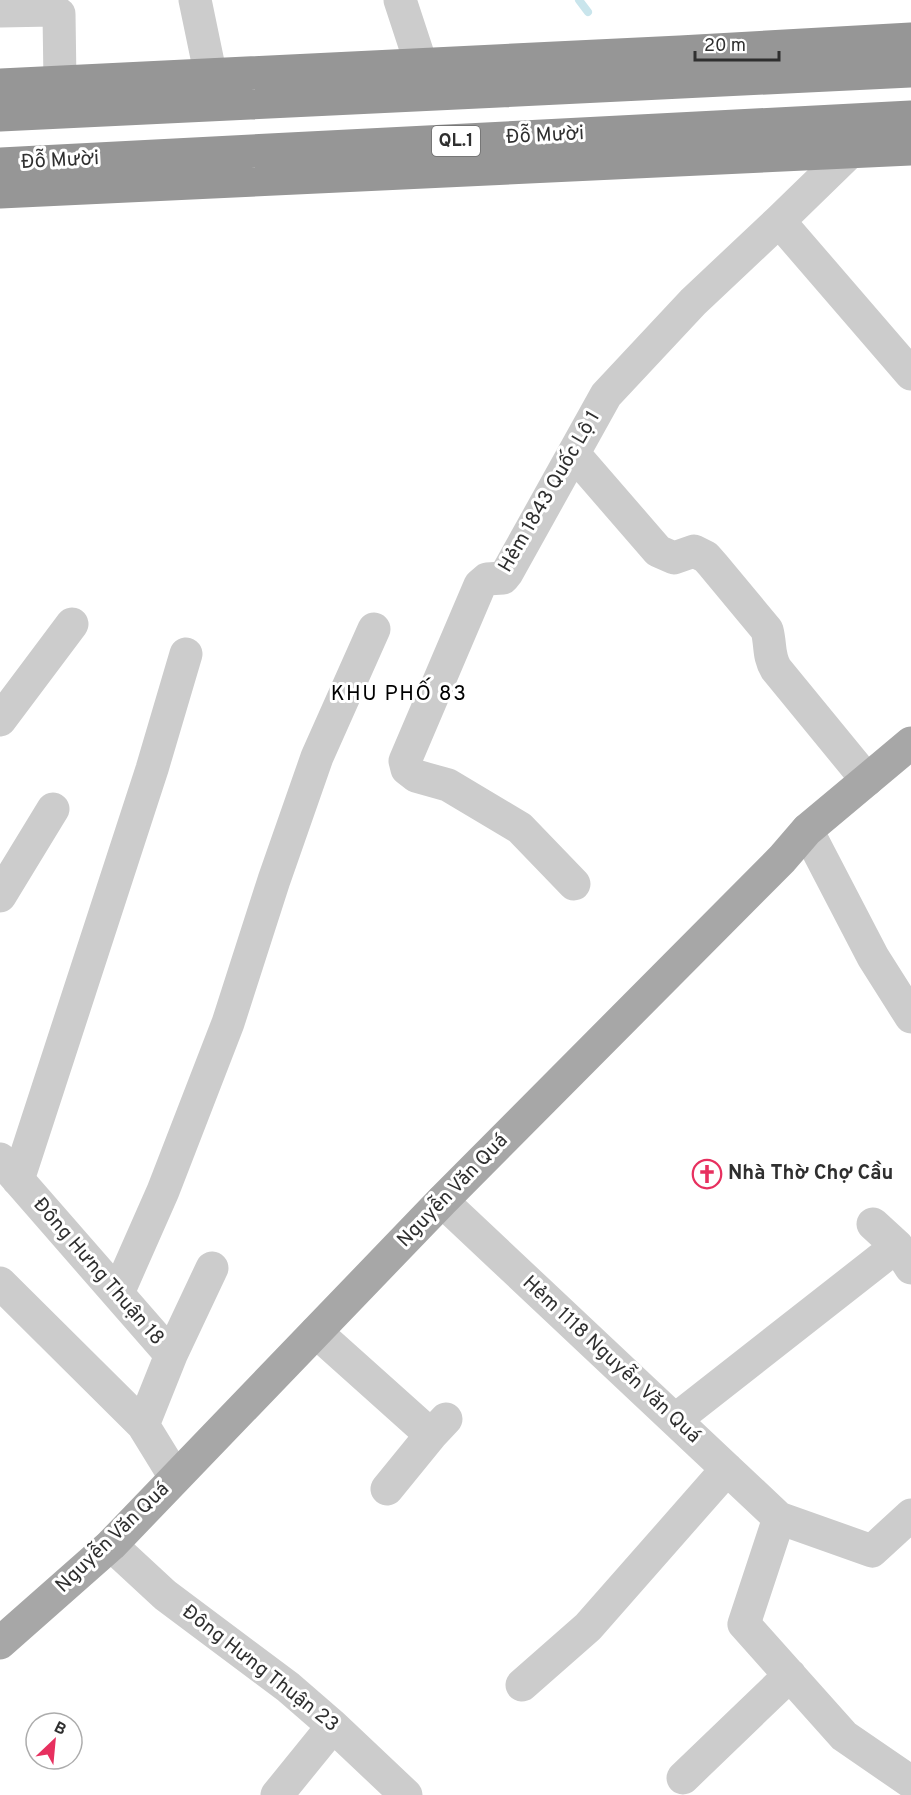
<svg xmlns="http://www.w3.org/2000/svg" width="911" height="1795" viewBox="0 0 911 1795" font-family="Overpass,sans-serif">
<rect width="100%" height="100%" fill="#fff"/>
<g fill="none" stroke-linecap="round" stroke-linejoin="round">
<path stroke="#c9e5ec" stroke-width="8" d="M 579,0 L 588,12"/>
<path stroke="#ccc" stroke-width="33" d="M 195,0 L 216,101
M 400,0 L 421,64
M 0,11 L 53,10 L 59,14 L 60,82
M 779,221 L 911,374
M 574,454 L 658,551 L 674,558 L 694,551 L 706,557 L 713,565 L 767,630 C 771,645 768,656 776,669 L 867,780
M 0,720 L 72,624
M 807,830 L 873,957 L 911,1017
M 574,884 L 520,828 L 448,785 L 416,776 L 407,769 L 405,761 L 480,585 L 487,579 L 503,578 L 507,573 L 606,395 L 693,302 L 779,221 L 850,152
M 0,896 L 53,809
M 0,1159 L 171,1355 L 143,1425 L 175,1477
M 18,1180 L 152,769 L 186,654
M 442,1201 L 779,1518 L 872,1551 L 911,1515
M 873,1224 L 897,1246 L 911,1268
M 0,1283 L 143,1425
M 118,1293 L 163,1191 L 228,1023 L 274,880 L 317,757 L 374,629
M 316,1332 L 431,1435 L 446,1419
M 171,1355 L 212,1268
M 675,1420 L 897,1246
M 387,1489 L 431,1435
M 779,1518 L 744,1624 L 844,1736 L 911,1782
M 111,1545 L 165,1595 L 288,1687 L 333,1726 L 406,1795
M 522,1685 L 588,1627 L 727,1469
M 683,1778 L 790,1675
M 277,1795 L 333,1726"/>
<path stroke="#a7a7a7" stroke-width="33" d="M 0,1643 L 111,1545 L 442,1201 L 782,859 L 807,830 L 911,743"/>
<path stroke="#969696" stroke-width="33" d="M 0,85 L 680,52 L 911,39
M 0,115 L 911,71
M 0,164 L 911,117
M 0,192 L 911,149"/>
</g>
<defs>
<g id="church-ring" transform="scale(1.5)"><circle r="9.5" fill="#fff" stroke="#e7305f" stroke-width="1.5"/><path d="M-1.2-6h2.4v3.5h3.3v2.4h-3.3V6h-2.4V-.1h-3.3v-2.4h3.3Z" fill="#e7305f"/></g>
</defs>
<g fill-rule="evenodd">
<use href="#church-ring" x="707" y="1174"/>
</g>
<g text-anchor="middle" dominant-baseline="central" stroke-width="6" stroke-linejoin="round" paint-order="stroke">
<rect fill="#fff" stroke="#6d6d6d" stroke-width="1.5" x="432" y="126" width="48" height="30" rx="4.5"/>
<g font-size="18" font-weight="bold" fill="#2f2f2f">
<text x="456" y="141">QL.1</text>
</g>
<g font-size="20" fill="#2f2f2f" stroke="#fff">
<text transform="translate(545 136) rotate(-3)">Đỗ Mười</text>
<text transform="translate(60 161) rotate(-3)">Đỗ Mười</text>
<text transform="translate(550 492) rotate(-60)">Hẻm 1843 Quốc Lộ 1</text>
<text transform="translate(453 1191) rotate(-46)">Nguyễn Văn Quá</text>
<text transform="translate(98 1272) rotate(49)">Đông Hưng Thuận 18</text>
<text transform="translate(611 1360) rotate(43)">Hẻm 1118 Nguyễn Văn Quá</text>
<text transform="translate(113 1538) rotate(-44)">Nguyễn Văn Quá</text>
<text transform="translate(260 1669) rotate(38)">Đông Hưng Thuận 23</text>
</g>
<g font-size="20" font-weight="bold" fill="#2f2f2f" stroke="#fff" text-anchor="start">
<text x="728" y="1174">Nhà Thờ Chợ Cầu</text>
</g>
<g font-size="21" letter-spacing="1.5" fill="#000" stroke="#fff">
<text x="399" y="694">KHU PHỐ 83</text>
</g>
</g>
<g transform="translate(54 1741) rotate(26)"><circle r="28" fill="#ffffff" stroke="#acacac" stroke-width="1.5"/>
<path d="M0-4.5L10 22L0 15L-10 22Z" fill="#e7305f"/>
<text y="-9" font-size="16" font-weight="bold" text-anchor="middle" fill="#2f2f2f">B</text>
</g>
<path d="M695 51v9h84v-9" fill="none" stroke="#2f2f2f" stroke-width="3"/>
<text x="704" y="51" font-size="18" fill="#2f2f2f" stroke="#ffffff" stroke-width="4.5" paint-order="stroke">20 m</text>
</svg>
